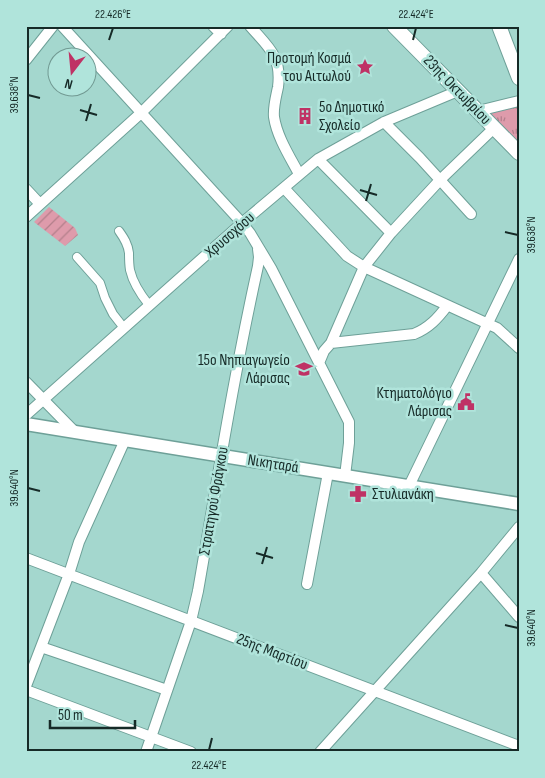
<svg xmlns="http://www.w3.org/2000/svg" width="545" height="778" viewBox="0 0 545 778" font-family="'Sofia Sans Condensed',sans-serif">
<defs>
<pattern id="grass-tufts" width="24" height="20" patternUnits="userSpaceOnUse" patternTransform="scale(1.25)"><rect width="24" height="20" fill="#de9bab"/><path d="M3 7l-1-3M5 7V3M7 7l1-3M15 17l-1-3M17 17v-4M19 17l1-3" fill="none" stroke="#b37f8b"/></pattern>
<pattern id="garden-furrows" width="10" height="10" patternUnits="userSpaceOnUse" patternTransform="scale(1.25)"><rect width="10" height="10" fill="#de9bab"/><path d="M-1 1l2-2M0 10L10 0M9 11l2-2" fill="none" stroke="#b37f8b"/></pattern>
</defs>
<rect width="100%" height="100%" fill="#a4d7ce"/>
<path fill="url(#grass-tufts)" d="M 519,104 L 519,146 L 489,112 Z"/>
<path fill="url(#garden-furrows)" d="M 49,207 L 75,228 L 78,235 L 65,246 L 34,222 Z"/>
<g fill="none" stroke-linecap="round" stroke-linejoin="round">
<g stroke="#6ea098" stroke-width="10">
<path id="pedestrian" d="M 119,231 C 124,238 128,244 129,253 C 129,259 129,264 130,270 C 133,283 141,295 149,305
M 77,257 L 100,283 L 105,298 L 113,314 L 124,328"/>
</g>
<g stroke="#6ea098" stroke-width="12">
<path id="minor" d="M 62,26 L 242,223 L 250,233 L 271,268 L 349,422 L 349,443 L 345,476
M 213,26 L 221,34
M 250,26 C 268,47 282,56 278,87 C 276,97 273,107 274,117 C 277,137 290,157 299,174
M 26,60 L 53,26
M 478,111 L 519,101
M 384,122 L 420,158 L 471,214
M 318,159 L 391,233
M 284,188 L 347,256 L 364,267 L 497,328 L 519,348
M 26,189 L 40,204
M 26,217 L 141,113 L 228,26
M 331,343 L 414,334 C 429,328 438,318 447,306
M 319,363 L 324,351 L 331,343 L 364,267 L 391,233 L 440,180 L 494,128
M 26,382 L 75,432
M 26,415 L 242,223 L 318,159 L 384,122 L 458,91
M 409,486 L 519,259
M 26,558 L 519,746
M 481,573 L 519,617
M 307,584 L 328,473
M 41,647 L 167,690
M 26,686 L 69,574 L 79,542 L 125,440
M 26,690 L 191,752
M 146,752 L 191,621 L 198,591 C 217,482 234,374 258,266 L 259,257 L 258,249
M 320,752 L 481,573 L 519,527"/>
</g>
<g stroke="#6ea098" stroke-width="15">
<path id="tertiary" d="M 26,424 L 519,504"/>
</g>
<g stroke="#6ea098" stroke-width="16">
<path id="secondary" d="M 394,26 L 519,153
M 499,26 L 519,78"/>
</g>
<use href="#pedestrian" stroke="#fff" stroke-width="8"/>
<use href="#minor" stroke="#fff" stroke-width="10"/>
<use href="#tertiary" stroke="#fff" stroke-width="12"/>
<use href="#secondary" stroke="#fff" stroke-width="14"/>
</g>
<path fill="none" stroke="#162a27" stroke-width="2" d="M 109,40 L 113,28M 413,40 L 416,28M 28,95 L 40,98M 80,110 L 97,115M 86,121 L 91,104M 360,190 L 377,195M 366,201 L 371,184M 505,232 L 518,235M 28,488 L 40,491M 256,553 L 273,558M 262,564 L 267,547M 505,625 L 518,628M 209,750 L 212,738"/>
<defs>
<g id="sight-bare" transform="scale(1.35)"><path d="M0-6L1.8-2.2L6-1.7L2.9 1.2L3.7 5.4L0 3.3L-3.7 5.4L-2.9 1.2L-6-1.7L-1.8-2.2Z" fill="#bf3265" stroke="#b0e4db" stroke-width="2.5" paint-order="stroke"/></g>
<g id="building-bare" transform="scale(1.35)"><path d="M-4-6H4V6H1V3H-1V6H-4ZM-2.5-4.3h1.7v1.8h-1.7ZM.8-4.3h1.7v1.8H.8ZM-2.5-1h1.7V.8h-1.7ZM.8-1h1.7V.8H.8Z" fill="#bf3265" stroke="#b0e4db" stroke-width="2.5" paint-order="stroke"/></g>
<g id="school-bare" transform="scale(1.35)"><path d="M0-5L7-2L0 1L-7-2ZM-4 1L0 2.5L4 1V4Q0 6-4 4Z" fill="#bf3265" stroke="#b0e4db" stroke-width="2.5" paint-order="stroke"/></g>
<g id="civic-bare" transform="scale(1.35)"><path d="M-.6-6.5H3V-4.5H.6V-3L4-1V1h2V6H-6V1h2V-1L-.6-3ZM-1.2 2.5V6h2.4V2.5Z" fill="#bf3265" stroke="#b0e4db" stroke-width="2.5" paint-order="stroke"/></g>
<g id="pharmacy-bare" transform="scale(1.35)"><path d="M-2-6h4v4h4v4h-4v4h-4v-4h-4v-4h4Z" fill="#bf3265" stroke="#b0e4db" stroke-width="2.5" paint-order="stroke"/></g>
</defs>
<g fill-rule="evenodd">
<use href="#sight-bare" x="365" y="67"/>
<use href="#building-bare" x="305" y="116"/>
<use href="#school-bare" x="304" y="369"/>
<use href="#civic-bare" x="466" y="402"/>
<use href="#pharmacy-bare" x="358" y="494"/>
</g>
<g text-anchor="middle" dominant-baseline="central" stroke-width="5" stroke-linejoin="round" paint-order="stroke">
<g font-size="16" fill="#162a27" stroke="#b0e4db" text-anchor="end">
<text x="351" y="58">Προτομή Κοσμά<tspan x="351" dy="18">του Αιτωλού</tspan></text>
<text x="319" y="107" text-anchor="start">5ο Δημοτικό<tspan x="319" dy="18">Σχολείο</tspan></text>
<text x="290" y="360">15ο Νηπιαγωγείο<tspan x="290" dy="18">Λάρισας</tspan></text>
<text x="452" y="393">Κτηματολόγιο<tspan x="452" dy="18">Λάρισας</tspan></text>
<text x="372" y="494" text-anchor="start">Στυλιανάκη</text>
</g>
<g font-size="16" fill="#162a27" stroke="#b0e4db">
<text transform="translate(457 90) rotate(46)">23ης Οκτωβρίου</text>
<text transform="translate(230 235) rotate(-41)">Χρυσοχόου</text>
<text transform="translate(273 464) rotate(9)">Νικηταρά</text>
<text transform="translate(214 501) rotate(-80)">Στρατηγού Φράγκου</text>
<text transform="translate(272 652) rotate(21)">25ης Μαρτίου</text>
</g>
</g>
<rect width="545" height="778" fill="none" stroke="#b0e4db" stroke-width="55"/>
<g transform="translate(72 72) rotate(196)"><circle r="24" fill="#b0e4db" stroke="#729a93"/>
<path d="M0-4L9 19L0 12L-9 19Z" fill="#bf3265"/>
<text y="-8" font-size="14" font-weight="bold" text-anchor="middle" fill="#162a27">N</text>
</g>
<path d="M50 720v8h85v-8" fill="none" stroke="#162a27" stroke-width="2.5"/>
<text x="58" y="720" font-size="15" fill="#162a27" stroke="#b0e4db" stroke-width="4" paint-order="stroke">50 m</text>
<rect x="28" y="28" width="490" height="722" fill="none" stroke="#162a27" stroke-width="2"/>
<g font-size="12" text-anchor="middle" fill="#162a27">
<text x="113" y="18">22.426°E</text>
<text x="416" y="18">22.424°E</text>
<text transform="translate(14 95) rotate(-90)" y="4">39.638°N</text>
<text transform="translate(531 235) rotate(-90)" y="4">39.638°N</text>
<text transform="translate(14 488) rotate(-90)" y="4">39.640°N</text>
<text transform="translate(531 628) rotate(-90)" y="4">39.640°N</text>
<text x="209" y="769">22.424°E</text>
</g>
</svg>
